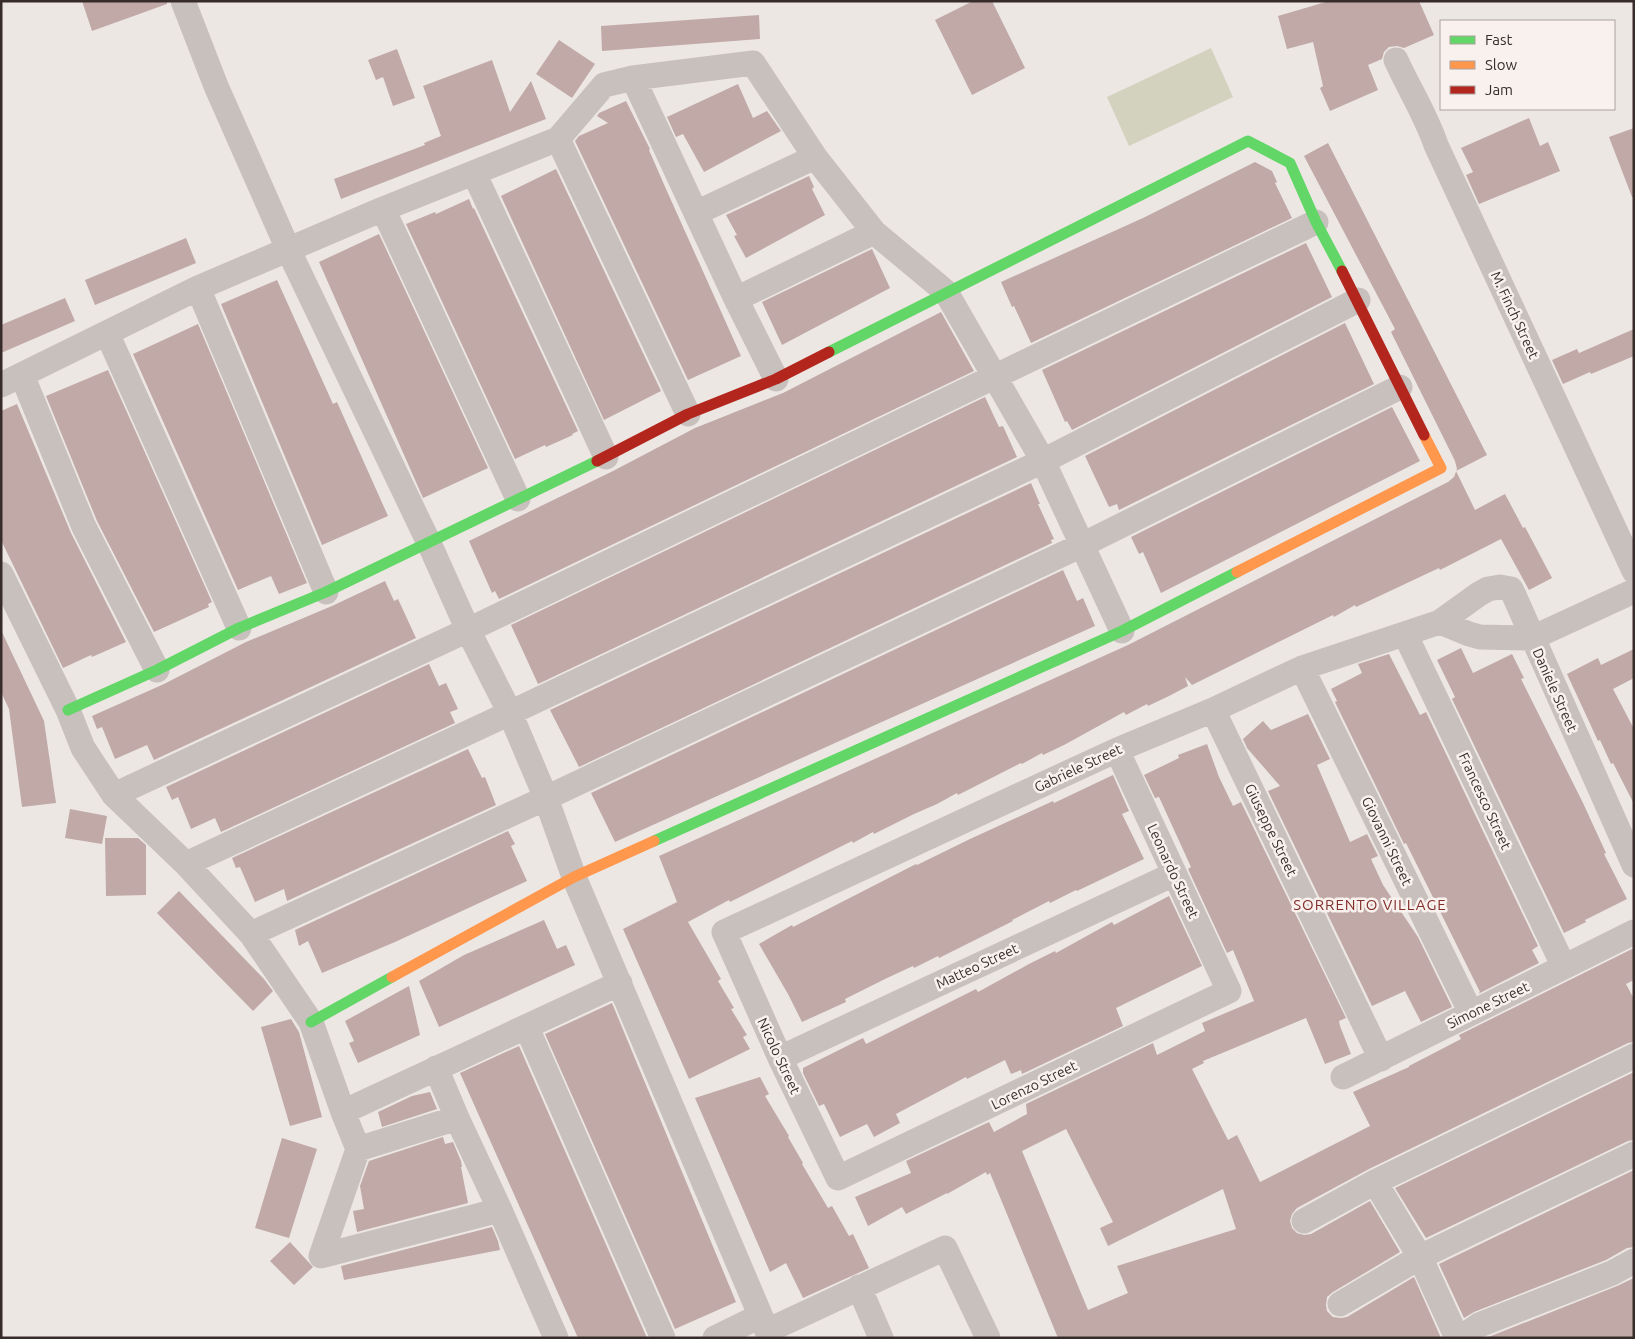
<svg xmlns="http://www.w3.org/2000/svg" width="1635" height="1339" viewBox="0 0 1635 1339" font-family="Ubuntu,sans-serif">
<rect width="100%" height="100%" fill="#ede7e4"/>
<path fill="#d2d2bf" d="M 1211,48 L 1233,97 L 1129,146 L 1107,97 Z"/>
<path fill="#c0a9a7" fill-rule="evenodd" d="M 82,1 L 167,1 L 167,4 L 92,31 Z
M 973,1 L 992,1 L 1025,68 L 972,95 L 935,20 Z
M 1329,1 L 1419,1 L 1434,35 L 1404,48 L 1397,46 L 1389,47 L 1384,52 L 1382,59 L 1368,65 L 1378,90 L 1330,111 L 1320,88 L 1323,86 L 1313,42 L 1287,49 L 1278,16 Z
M 759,15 L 760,39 L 602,51 L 601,26 Z
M 559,40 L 595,64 L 572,98 L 536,74 Z
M 397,49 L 415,98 L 393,106 L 383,77 L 376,80 L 368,60 Z
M 492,60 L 510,112 L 531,81 L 546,119 L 341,199 L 334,179 L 425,145 L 424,143 L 441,136 L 423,86 Z
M 738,84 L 753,118 L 767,111 L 781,131 L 704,172 L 683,134 L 676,137 L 667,117 Z
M 626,101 L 650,149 L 649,150 L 666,189 L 741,356 L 688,380 L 575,141 L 579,136 L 608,123 L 597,116 L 599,113 Z
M 1529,118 L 1540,146 L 1548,142 L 1560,171 L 1479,204 L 1466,175 L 1473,172 L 1461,148 Z
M 1634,128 L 1634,197 L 1632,197 L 1609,137 Z
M 1328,143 L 1487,455 L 1456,471 L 1475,510 L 1505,494 L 1523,528 L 1525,527 L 1552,578 L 1529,590 L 1501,539 L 1440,570 L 1439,568 L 1356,607 L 1355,605 L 1334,617 L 1333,615 L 1192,685 L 1185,677 L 1188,686 L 1169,696 L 1148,706 L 1147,704 L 1126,715 L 1124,712 L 1064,745 L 1043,755 L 1042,753 L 1022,764 L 1021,763 L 958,795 L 957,793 L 937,804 L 914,814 L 874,834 L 873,832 L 853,843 L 852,841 L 730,902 L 729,900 L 688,922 L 721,979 L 718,981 L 734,1008 L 731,1009 L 747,1035 L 743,1037 L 750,1049 L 689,1079 L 623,929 L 677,902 L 659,856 L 1128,645 L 1448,482 L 1454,477 L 1457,469 L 1455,461 L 1391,332 L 1395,329 L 1304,156 Z
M 1255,162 L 1272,171 L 1277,182 L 1275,183 L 1292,218 L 1031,343 L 1014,306 L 1012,307 L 1001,282 L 1143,218 Z
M 556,169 L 661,391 L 604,420 L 501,196 Z
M 809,176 L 814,187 L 812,189 L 825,215 L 746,258 L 734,236 L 737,235 L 726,215 Z
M 469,199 L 473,209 L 474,208 L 578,431 L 572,434 L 573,435 L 546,447 L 545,445 L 515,459 L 406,224 L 435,212 L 436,214 Z
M 379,234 L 488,468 L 423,498 L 319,262 Z
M 186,238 L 196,263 L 95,305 L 85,280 Z
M 1306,243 L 1332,297 L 1072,430 L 1067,421 L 1065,422 L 1042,370 Z
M 872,249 L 890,288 L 782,345 L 762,302 Z
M 277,280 L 333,404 L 337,402 L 388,516 L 322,545 L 221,304 Z
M 65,298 L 75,321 L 1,353 L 1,325 Z
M 941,312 L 974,371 L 499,599 L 495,591 L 492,593 L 469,541 L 613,471 L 695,428 L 783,393 Z
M 1345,323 L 1374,384 L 1119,510 L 1117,504 L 1109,507 L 1085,456 Z
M 198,324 L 307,583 L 279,594 L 271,576 L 238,590 L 133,354 Z
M 1634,329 L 1634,356 L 1591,374 L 1590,372 L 1563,384 L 1552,360 L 1577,349 L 1579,353 Z
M 108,370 L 212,602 L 208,604 L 209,607 L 154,632 L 97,521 L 46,396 Z
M 985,397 L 999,427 L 1003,426 L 1017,457 L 538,684 L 511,625 Z
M 17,404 L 71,533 L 126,642 L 92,657 L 91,655 L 63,668 L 1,540 L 1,411 Z
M 1392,407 L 1420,461 L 1161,593 L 1143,552 L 1139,554 L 1131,537 Z
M 1031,483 L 1040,504 L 1038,504 L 1054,539 L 1051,540 L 1052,543 L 579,767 L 550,710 Z
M 1063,570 L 1077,601 L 1083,598 L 1095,626 L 615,842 L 591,793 Z
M 385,581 L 394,601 L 398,599 L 416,638 L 154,760 L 147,745 L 115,759 L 102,727 L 97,729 L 92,716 L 164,684 L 246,642 L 332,606 Z
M 1,630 L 44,721 L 56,803 L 22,807 L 9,709 L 1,692 Z
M 1461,648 L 1473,673 L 1512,654 L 1524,678 L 1521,679 L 1583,803 L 1606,853 L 1604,854 L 1627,899 L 1585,920 L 1586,922 L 1564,933 L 1452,699 L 1455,697 L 1437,660 Z
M 1634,649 L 1634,678 L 1613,689 L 1634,729 L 1634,804 L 1613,763 L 1611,764 L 1600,740 L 1598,741 L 1567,674 L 1598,658 L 1601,665 Z
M 1389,654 L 1420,715 L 1426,712 L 1538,946 L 1532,950 L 1539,963 L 1478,994 L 1480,992 L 1406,843 L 1404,844 L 1335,702 L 1337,701 L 1331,689 L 1362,673 L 1358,664 Z
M 429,664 L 439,686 L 446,683 L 458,709 L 450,712 L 455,723 L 221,832 L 215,818 L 191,829 L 178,797 L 172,800 L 166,787 Z
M 1308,714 L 1330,759 L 1317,765 L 1350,842 L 1367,834 L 1378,856 L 1371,859 L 1383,885 L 1418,937 L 1452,1007 L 1421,1022 L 1405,991 L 1372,1006 L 1268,791 L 1280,786 L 1247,748 L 1243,739 L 1263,721 L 1271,730 Z
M 1207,744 L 1219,777 L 1233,806 L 1241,802 L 1346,1018 L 1339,1021 L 1340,1026 L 1351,1054 L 1325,1064 L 1306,1018 L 1203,1061 L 1204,1063 L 1192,1069 L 1228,1140 L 1237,1135 L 1260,1182 L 1370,1126 L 1353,1092 L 1409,1067 L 1409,1066 L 1461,1039 L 1459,1035 L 1634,948 L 1634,980 L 1626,984 L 1634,999 L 1634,1042 L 1628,1043 L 1369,1169 L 1297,1208 L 1292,1214 L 1290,1221 L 1292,1228 L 1297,1233 L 1304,1235 L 1311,1234 L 1370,1201 L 1400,1252 L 1333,1292 L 1327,1297 L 1326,1305 L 1327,1311 L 1333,1317 L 1341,1318 L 1347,1317 L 1414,1277 L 1441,1338 L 1058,1338 L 990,1173 L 987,1175 L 986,1172 L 947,1194 L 947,1193 L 906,1214 L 902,1207 L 868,1226 L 855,1197 L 911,1173 L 906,1161 L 989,1122 L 994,1132 L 1027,1114 L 1026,1104 L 1153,1043 L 1157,1055 L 1205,1031 L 1202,1023 L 1254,1001 L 1233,950 L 1227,953 L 1188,869 L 1191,867 L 1159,797 L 1155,798 L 1144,775 L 1179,758 L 1178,755 ZM 1066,1129 L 1113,1222 L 1100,1228 L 1108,1246 L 1223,1189 L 1236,1229 L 1117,1266 L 1128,1293 L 1088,1310 L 1022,1151 Z
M 468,749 L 482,778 L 485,777 L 496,805 L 287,901 L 284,889 L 255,902 L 240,867 L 236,868 L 232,858 Z
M 1113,775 L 1129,811 L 1122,814 L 1144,859 L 1077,891 L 1076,890 L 1050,903 L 1049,901 L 1012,920 L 1013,921 L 939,958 L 938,956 L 914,968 L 913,966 L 885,979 L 845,999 L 846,1002 L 802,1022 L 788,994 L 759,944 L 792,925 L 793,927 L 916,864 L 917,865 L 970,839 L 1053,801 L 1054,803 Z
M 70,809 L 107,816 L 102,844 L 65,838 Z
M 508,831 L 515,844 L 511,846 L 527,881 L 395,942 L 322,973 L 308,941 L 299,946 L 295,930 Z
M 105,838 L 138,838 L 146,845 L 146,895 L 106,896 Z
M 179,891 L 264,979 L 273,991 L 253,1011 L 157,913 Z
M 1169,896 L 1202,966 L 1116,1008 L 1123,1026 L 1022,1074 L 1021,1070 L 1011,1074 L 1005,1060 L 967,1079 L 966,1077 L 896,1114 L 900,1123 L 874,1137 L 867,1124 L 840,1137 L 824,1104 L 819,1106 L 803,1073 L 803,1068 L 863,1038 L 866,1044 L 976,989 L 978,992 L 1029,964 L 1055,951 L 1056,953 L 1112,922 L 1114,925 Z
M 544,920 L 557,949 L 566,945 L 575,965 L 439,1027 L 419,981 L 464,955 Z
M 409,986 L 420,1035 L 358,1063 L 349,1043 L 354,1041 L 345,1021 Z
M 612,1003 L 736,1302 L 675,1329 L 545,1034 Z
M 291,1019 L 299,1032 L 322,1117 L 290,1126 L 261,1027 Z
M 519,1046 L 647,1338 L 578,1338 L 460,1073 Z
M 1634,1072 L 1634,1140 L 1628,1141 L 1426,1238 L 1395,1188 Z
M 760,1077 L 769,1094 L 765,1096 L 789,1136 L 788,1137 L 803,1163 L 802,1164 L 828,1208 L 832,1206 L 849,1236 L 853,1234 L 869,1268 L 803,1298 L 786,1263 L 770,1272 L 695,1098 Z
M 430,1092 L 437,1109 L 382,1127 L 378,1112 L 412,1096 Z
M 443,1137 L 445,1144 L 453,1142 L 461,1161 L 462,1167 L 461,1167 L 468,1203 L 357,1232 L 353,1211 L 364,1209 L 360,1186 L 369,1161 Z
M 282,1138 L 317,1149 L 289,1238 L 255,1228 Z
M 1634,1170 L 1634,1247 L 1627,1248 L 1606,1260 L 1474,1312 L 1464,1318 L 1439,1264 Z
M 492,1227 L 498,1241 L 500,1250 L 344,1280 L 341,1266 Z
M 290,1242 L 313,1267 L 294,1285 L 270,1261 Z
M 1634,1278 L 1634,1338 L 1486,1338 L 1617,1286 Z"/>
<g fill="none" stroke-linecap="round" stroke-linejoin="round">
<path stroke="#c7c0bd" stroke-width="25" d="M 183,1 L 216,86 L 288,249 L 429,543 L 468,630 L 510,713 L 546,798 L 574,877 L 770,1338
M 1396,60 C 1409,89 1426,115 1436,145 L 1634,571
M 633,78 L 736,299 L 776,379
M 558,139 L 688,414
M 474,173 L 606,457
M 383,209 L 518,499
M 696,213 L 815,157
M 198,288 L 326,592
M 736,299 L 874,232
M 107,333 L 239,628
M 22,375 L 84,527 L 157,670
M 1,385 L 198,288 L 383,209 L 558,139 L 604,85 L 633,78 L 753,63 L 815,157 L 874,232 L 946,292 L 1043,461 L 1122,631
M 1,574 L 68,710 L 83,748 L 114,795 L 186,864 L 251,934 L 311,1022 L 343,1112
M 1440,622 L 1469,634 L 1480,637 L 1532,638 L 1634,591
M 1405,634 L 1564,967
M 1302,668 L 1471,1013
M 1213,710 L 1381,1059
M 1117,750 L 1229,991 L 838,1178 L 780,1058 L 724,932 L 1117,750 L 1213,710 L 1302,668 L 1440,622 L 1479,594 L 1488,589 L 1500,587 L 1511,589 L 1513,593 L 1634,865
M 114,795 L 468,630 L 1316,222
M 186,864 L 510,713 L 1043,461 L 1358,300
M 251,934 L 546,798 L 1082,545 L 1400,387
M 527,1028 L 663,1338
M 780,1058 L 1174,874
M 436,1068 L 457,1118 L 500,1210 L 556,1338
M 1343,1077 L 1634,932
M 358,1149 L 457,1118
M 1375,1182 L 1420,1257 L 1457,1338
M 500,1210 L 321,1256 L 358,1149 L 343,1112 L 620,983
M 1304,1221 L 1375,1182 L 1634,1056
M 859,1287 L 881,1338
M 1340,1304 L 1420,1257 L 1634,1154
M 767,1331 L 945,1248 L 988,1338
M 715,1338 L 760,1316
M 1460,1338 L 1479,1325 L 1612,1273 L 1634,1261"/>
<path stroke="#63d668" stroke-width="11" d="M 829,352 L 1248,141 L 1290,163 L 1316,222 L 1342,271
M 68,710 L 157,670 L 239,628 L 326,592 L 597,461
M 654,841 L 1122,631 L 1237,572
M 311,1022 L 392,977"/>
<path stroke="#ff974d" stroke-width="11" d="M 1237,572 L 1441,468 L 1424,435
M 392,977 L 574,877 L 654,841"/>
<path stroke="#b3261e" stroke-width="11" d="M 1342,271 L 1424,435
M 597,461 L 688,414 L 776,379 L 829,352"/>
</g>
<g text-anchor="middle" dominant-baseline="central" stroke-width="5" stroke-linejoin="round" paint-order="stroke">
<g font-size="14" fill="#382c2b" stroke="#f9f1ed">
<text transform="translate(1515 315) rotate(65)">M. Finch Street</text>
<text transform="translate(1555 690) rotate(66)">Daniele Street</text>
<text transform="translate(1078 768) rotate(-25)">Gabriele Street</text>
<text transform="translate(1485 801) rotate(65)">Francesco Street</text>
<text transform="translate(1271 830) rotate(64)">Giuseppe Street</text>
<text transform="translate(1387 841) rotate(64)">Giovanni Street</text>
<text transform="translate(1173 871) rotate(65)">Leonardo Street</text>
<text transform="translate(977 966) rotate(-25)">Matteo Street</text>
<text transform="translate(1488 1005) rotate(-26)">Simone Street</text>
<text transform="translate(779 1056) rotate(65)">Nicolo Street</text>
<text transform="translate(1034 1085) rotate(-26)">Lorenzo Street</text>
</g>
<g font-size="15" letter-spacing="1" fill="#812d2a" stroke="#f9f1ed">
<text x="1370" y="904">SORRENTO VILLAGE</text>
</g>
</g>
<rect width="1635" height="1339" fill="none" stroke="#382c2b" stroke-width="5"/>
<rect x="1440" y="20" width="175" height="90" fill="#f9f1ed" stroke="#aca29f"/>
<rect x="1450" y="36" width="25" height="8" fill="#63d668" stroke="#aca29f"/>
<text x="1485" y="45" font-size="15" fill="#382c2b">Fast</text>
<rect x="1450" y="61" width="25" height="8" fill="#ff974d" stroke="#aca29f"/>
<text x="1485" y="70" font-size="15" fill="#382c2b">Slow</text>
<rect x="1450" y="86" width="25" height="8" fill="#b3261e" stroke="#aca29f"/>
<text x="1485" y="95" font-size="15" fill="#382c2b">Jam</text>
</svg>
